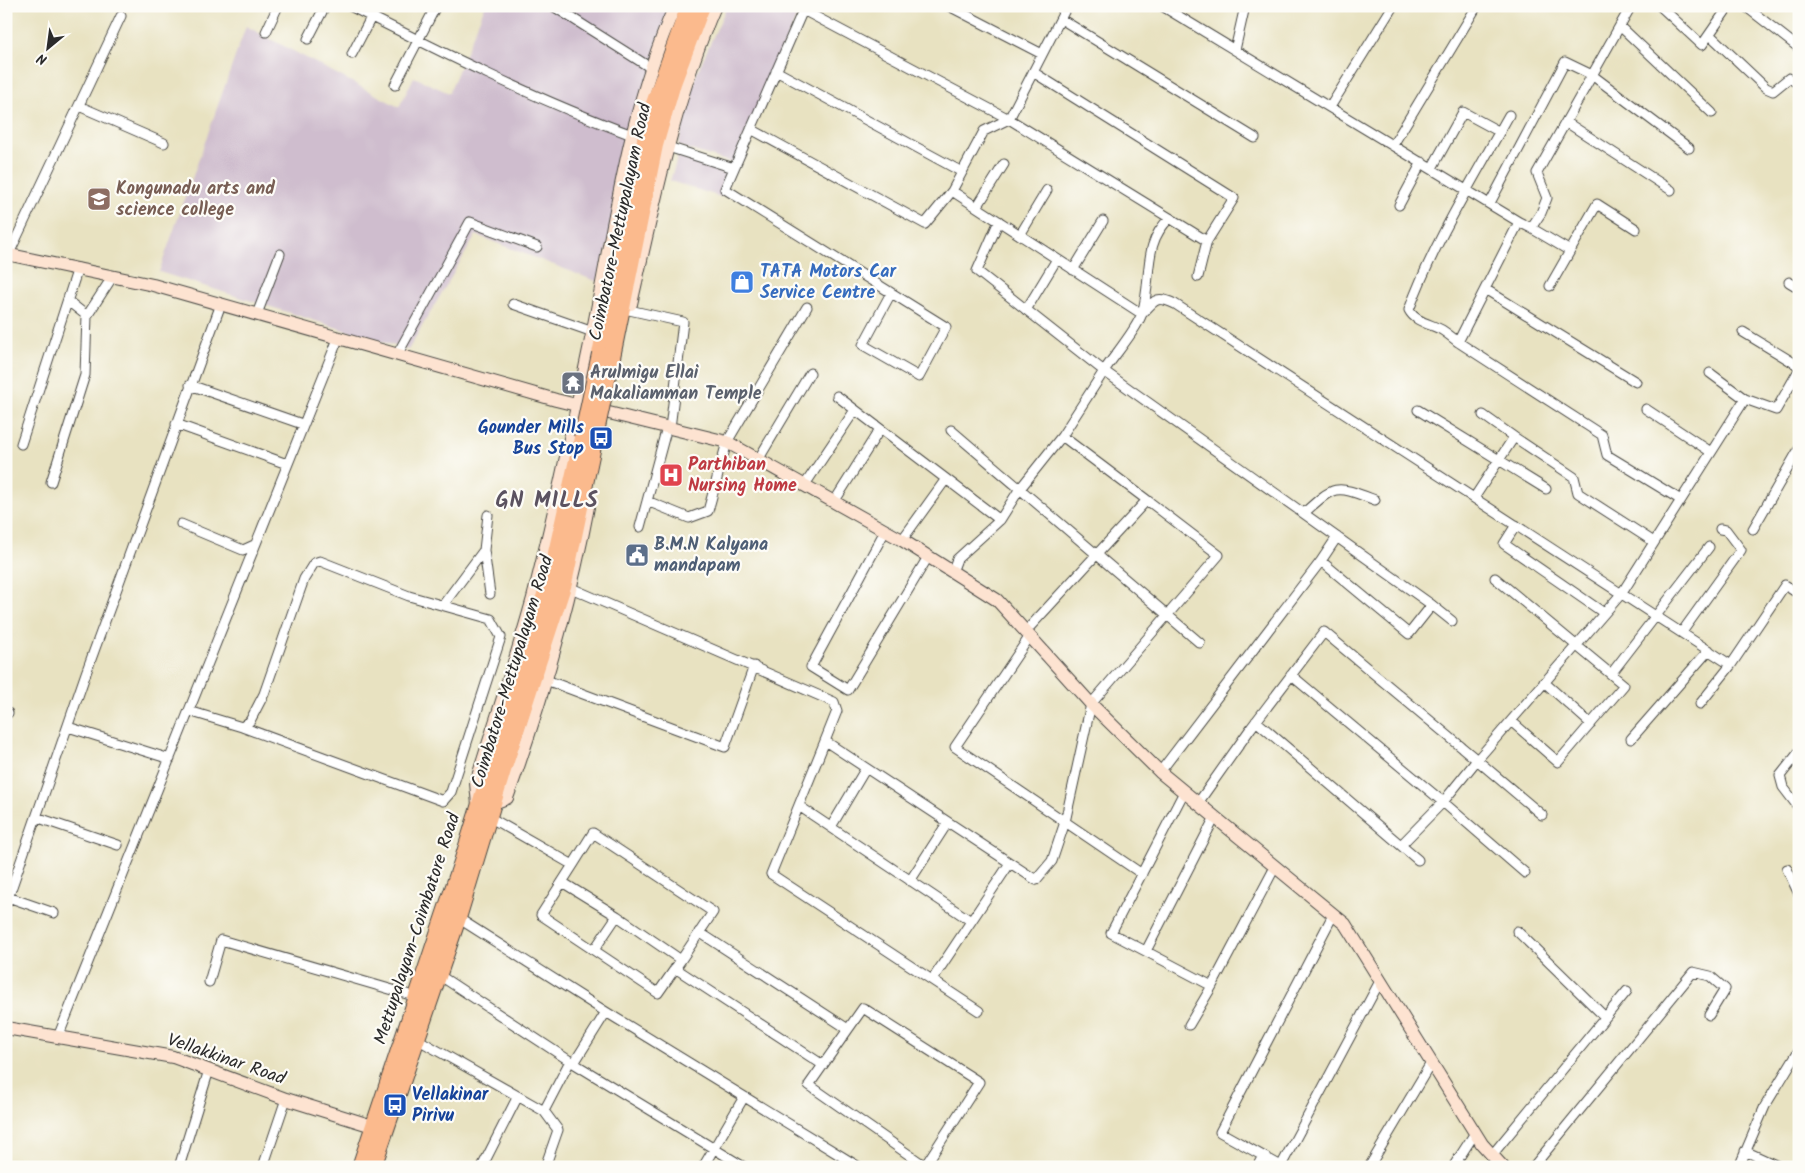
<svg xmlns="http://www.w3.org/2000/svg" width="1805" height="1173" viewBox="0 0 1805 1173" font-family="Kalam,sans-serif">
<rect width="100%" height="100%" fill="#fdfcf7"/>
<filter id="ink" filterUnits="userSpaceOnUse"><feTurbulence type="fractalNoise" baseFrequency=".02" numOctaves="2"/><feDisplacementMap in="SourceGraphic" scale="10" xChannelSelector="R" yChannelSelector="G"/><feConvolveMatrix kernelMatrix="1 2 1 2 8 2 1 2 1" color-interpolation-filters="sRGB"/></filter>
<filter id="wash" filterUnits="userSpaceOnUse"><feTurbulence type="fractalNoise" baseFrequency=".0096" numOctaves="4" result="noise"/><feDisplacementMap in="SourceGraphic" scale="20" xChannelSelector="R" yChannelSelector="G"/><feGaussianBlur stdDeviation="1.12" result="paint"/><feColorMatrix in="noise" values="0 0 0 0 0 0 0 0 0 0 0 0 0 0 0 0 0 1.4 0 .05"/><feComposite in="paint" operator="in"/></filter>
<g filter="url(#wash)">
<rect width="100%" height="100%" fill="#e8e2c1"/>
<path fill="#cfbdce" d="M 485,6 L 672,6 L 598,282 L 476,235 L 408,350 L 159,272 L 246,26 L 399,107 L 414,77 L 449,93 Z
M 727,6 L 789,6 L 799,11 L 733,163 L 678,146 L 696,75 Z
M 678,156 L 729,171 L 721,197 L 670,181 Z"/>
</g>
<g filter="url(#ink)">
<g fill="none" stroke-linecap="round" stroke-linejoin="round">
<g stroke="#474642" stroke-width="11">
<path id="street" d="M 350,6 C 443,53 535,99 632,135
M 553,6 L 651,68
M 949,6 L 1042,54
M 1067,6 L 1009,119 L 984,131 L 952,191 L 1142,314 C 1155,300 1156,295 1175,304 L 1731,665
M 1162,6 L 1519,222 L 1458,342 L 1602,435 L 1607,455 L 1681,500
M 1660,6 L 1702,45 L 1729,6
M 1745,6 L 1799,48
M 1061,19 L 1255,138
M 1620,26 L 1712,113
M 266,32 L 278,6
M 1710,35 L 1766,88 L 1773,91 L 1789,78 L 1799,84
M 308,39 L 325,6
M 1235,50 L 1245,6
M 352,54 L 377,6
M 776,71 L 962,172
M 395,85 L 436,6
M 79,106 L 164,143
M 1330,107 L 1393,6
M 1566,122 L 1671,190
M 751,129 L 925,224 L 952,191
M 1393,145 L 1477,6
M 668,147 L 734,168
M 1432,168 L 1463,112 L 1500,132
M 1490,203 L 1565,62 L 1592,75 L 1689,148
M 1399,205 L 1422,162
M 977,207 L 1004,164
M 999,221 L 977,271 L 1104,371 L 1062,436
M 1519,222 L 1531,228 L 1541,213 L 1547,198 L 1537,173 L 1631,6
M 1531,228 L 1570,251
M 1020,235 L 1047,190
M 7,258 L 121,16
M 1073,270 L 1103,221
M 1198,277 L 1207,241
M 1789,282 L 1799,288
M 1550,286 L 1597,204 L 1636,229
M 1485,289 L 1636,382
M 891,293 L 863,345 L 919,377 L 946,327 C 872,281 798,235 725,189 L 803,10 L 1009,119 L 1207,241 L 1234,198 L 1033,72
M 513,304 L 593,332
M 629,310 L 683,322 L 670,428
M 1026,310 L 1057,259
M 257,314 L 280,254
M 87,316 L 113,276
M 1743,332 L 1799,366
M 1458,342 C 1453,338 1448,334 1442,330 C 1431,324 1415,322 1409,310 C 1434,242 1474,178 1509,115
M 397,355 L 470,222 L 537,247
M 1710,373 L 1745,399
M 190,385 L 302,424
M 837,396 L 1000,520 L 1019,490 L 1062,436 L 1147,500
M 1646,409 L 1711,452
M 1418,410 L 1546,489
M 1483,415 L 1514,437
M 176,424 L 287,464
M 951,430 L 1200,643
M 21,444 L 78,268
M 758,460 L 810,373
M 51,482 L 85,375 L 87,316 L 68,301
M 804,486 L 855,410
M 1474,498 L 1514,437 L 1574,477 L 1578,493 L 1654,542
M 647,501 L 689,518 L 708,511 L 727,442 L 807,307
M 834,502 L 880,429
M 1304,513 C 1336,484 1335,485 1375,500
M 488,515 L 484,550 L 490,594
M 181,524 L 243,550 L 254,545
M 1516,525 L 1504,544 L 1604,613
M 640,527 L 667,427
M 1753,529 L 1799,449
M 885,531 L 811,667 L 848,690 L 928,557
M 902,540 L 946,479
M 1321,561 L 1337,537
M 952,572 L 957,559 L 1000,520
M 1495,578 L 1624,685 L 1558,762 L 1511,721
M 571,588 L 834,702 L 837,711 L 825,741
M 443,605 L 484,550
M 1432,605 L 1452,621
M 1682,632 L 1741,550 L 1726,530 L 1720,529
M 1030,636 L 955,747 L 1142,874
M 1611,674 L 1709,547
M 1291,675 L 1443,802 L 1477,760 L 1542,815
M 546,680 L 725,747 L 754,666
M 1544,682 L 1591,724
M 1700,704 L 1731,665 L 1785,585 L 1799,594
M 189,711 L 242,727 L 250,721 L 264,694 L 304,579 L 314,563 L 320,561 L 409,596 L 491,619 L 501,637 L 451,792 L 443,801 L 242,727
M 6,712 L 8,713
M 1256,721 L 1418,860
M 68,727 L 170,759
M 1631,739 L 1709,650
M 1799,752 L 1780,776 L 1783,787 L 1799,808
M 1160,772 L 1321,561 L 1409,634 L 1432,605 L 1104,371 C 1113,357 1138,328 1142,313 C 1153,280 1141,244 1170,218
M 1184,792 L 1111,933 L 1212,986 L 1189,1025
M 1198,803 L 1251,728 L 1324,632 L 1477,760 L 1622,593 L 1745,399 L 1776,410 L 1799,370
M 799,806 L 971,921
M 36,817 L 118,845
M 489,817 L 573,865 L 541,915 L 658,993 L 681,960 L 617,916 L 594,950
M 831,827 L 866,768
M 1401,845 L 1443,802 L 1525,873
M 573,865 L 593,833 L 713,912 L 681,960
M 1787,869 L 1799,894
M 910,881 L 948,822
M 562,882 L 617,916
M 8,897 L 54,913
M 6,904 L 86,673 L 221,304
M 1333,915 L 1220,1132 L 1281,1166 L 1380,981
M 458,918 L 606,1012 L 859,1167
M 1517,931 L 1605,1017
M 699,932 L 848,1029
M 1146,951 L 1215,817
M 675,968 L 823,1065
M 439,975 L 570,1061 L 744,1167
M 932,980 L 1010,863
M 209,982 L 221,940 L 417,997
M 1212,986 L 1275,867
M 863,1008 L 979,1082 L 925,1166 L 809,1085 Z
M 979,1011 L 771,874 L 825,741 L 1036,880 L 1052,861 L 1065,822 L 1091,704 L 1219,555 L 1147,500 L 1026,631
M 58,1037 L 338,339
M 417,1039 L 544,1111 L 570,1061
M 574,1063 L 606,1012
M 544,1111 L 558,1130 L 545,1167
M 1745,1151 L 1780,1167
M 1492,1155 L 1627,991
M 179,1167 L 209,1070
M 263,1167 L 286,1099
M 482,1167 L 518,1096
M 703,1167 L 744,1097
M 1257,1167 L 1263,1156
M 1369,1167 L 1431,1063
M 1453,1167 L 1475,1133
M 1533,1167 L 1693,972 L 1710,976 L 1725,989 L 1709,1015
M 1739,1167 L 1765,1106 L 1799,1050"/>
</g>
<g stroke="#474642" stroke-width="14">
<path id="secondary" d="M 6,254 L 153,285 L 556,400 L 727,442 L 902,540 L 997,600 L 1091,704 L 1160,772 L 1345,924 L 1482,1144 L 1503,1167
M 631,304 C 654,204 674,101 715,6
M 494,803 L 507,798 C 542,701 570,603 589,502
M 478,805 L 476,783 C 495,721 516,660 533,598 C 554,517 571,435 588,354 C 613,237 626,116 675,6
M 6,1028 L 173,1057 L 286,1099 L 382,1129"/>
</g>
<g stroke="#474642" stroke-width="18">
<path id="highway" d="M 600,354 L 651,112 L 689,6
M 612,357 L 655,145 L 673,83 L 702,6
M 360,1167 L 462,862 L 551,575 L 582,438
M 373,1167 L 458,918 L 504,767 L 564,583 L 594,441"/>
</g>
<use href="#street" stroke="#fff" stroke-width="9"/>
<use href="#secondary" stroke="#fde3d1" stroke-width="12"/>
<use href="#highway" stroke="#fbba8d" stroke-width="16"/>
<g stroke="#474642" stroke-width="18" stroke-linecap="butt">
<path id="highway-bridge" d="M 582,438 L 600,354
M 594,441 L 612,357"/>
</g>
<use href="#highway-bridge" stroke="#fbba8d" stroke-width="16"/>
</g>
</g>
<defs>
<g id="university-square" transform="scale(1.25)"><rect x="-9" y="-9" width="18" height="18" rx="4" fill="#8d6e63" stroke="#fdfcf7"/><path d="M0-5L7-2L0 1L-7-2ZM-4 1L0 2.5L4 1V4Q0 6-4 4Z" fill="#fff"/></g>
<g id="shop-square" transform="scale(1.25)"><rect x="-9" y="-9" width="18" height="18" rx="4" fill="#3f7fe0" stroke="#fdfcf7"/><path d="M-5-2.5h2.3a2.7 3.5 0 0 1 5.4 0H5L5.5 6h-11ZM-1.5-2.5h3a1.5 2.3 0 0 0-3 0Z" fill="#fff"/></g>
<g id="temple-square" transform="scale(1.25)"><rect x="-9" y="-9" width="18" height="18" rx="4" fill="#6b7280" stroke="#fdfcf7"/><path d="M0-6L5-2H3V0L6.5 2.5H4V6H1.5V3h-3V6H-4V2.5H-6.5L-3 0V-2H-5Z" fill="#fff"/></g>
<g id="bus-square" transform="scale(1.25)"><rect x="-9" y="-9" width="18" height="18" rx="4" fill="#1a4fb4" stroke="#fdfcf7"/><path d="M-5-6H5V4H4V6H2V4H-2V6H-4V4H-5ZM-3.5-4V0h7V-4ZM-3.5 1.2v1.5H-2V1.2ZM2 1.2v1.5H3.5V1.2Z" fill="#fff"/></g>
<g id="hospital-square" transform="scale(1.25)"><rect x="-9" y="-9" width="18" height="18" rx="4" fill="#e0444e" stroke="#fdfcf7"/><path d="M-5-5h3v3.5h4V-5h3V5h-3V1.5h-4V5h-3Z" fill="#fff"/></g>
<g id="civic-square" transform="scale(1.25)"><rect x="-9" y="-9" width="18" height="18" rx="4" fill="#5c6f8a" stroke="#fdfcf7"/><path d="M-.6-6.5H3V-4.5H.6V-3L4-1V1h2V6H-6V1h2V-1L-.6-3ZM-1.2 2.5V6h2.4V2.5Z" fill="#fff"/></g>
</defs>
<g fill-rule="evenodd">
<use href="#university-square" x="99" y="199"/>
<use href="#shop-square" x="742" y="282"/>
<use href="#temple-square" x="573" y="383"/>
<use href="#bus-square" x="601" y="438"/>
<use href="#hospital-square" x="671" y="475"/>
<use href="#civic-square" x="637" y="555"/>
<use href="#bus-square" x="395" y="1105"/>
</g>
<g text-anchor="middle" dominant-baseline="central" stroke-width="4.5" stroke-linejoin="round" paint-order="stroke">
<g font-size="18" font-weight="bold" fill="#785e54" stroke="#fdfcf7" text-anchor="start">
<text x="116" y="189">Kongunadu arts and<tspan x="116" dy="21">science college</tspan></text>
</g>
<g font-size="18" fill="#2b2b2b" stroke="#fdfcf7">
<text transform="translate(621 222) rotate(-78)">Coimbatore-Mettupalayam Road</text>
<text transform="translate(513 672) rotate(-73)">Coimbatore-Mettupalayam Road</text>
<text transform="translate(418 929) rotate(-72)">Mettupalayam-Coimbatore Road</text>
<text transform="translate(226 1060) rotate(19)">Vellakkinar Road</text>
</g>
<g font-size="18" font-weight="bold" fill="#366cbe" stroke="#fdfcf7" text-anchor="start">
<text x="760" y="272">TATA Motors Car<tspan x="760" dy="21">Service Centre</tspan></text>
</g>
<g font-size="18" font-weight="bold" fill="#5b616d" stroke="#fdfcf7" text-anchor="start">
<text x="590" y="373">Arulmigu Ellai<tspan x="590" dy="21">Makaliamman Temple</tspan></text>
</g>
<g font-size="18" font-weight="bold" fill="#164399" stroke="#fdfcf7" text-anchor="end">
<text x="584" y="428">Gounder Mills<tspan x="584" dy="21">Bus Stop</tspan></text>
<text x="412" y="1095" text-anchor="start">Vellakinar<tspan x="412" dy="21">Pirivu</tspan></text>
</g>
<g font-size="18" font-weight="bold" fill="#be3a42" stroke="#fdfcf7" text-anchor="start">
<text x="688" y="465">Parthiban<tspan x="688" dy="21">Nursing Home</tspan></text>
</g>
<g font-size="18" font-weight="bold" fill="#4e5e75" stroke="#fdfcf7" text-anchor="start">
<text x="654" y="545">B.M.N Kalyana<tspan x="654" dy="21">mandapam</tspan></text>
</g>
<g font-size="22" font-weight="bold" letter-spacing="1" fill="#5b5260" stroke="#fdfcf7">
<text x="547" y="501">GN MILLS</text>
</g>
</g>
<rect width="1805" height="1173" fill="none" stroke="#fdfcf7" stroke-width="25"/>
<g transform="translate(48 48) rotate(209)" stroke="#fdfcf7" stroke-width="4" paint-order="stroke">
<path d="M0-4L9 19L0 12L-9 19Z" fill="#2b2b2b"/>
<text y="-8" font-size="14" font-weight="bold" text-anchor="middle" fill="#2b2b2b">N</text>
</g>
</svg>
